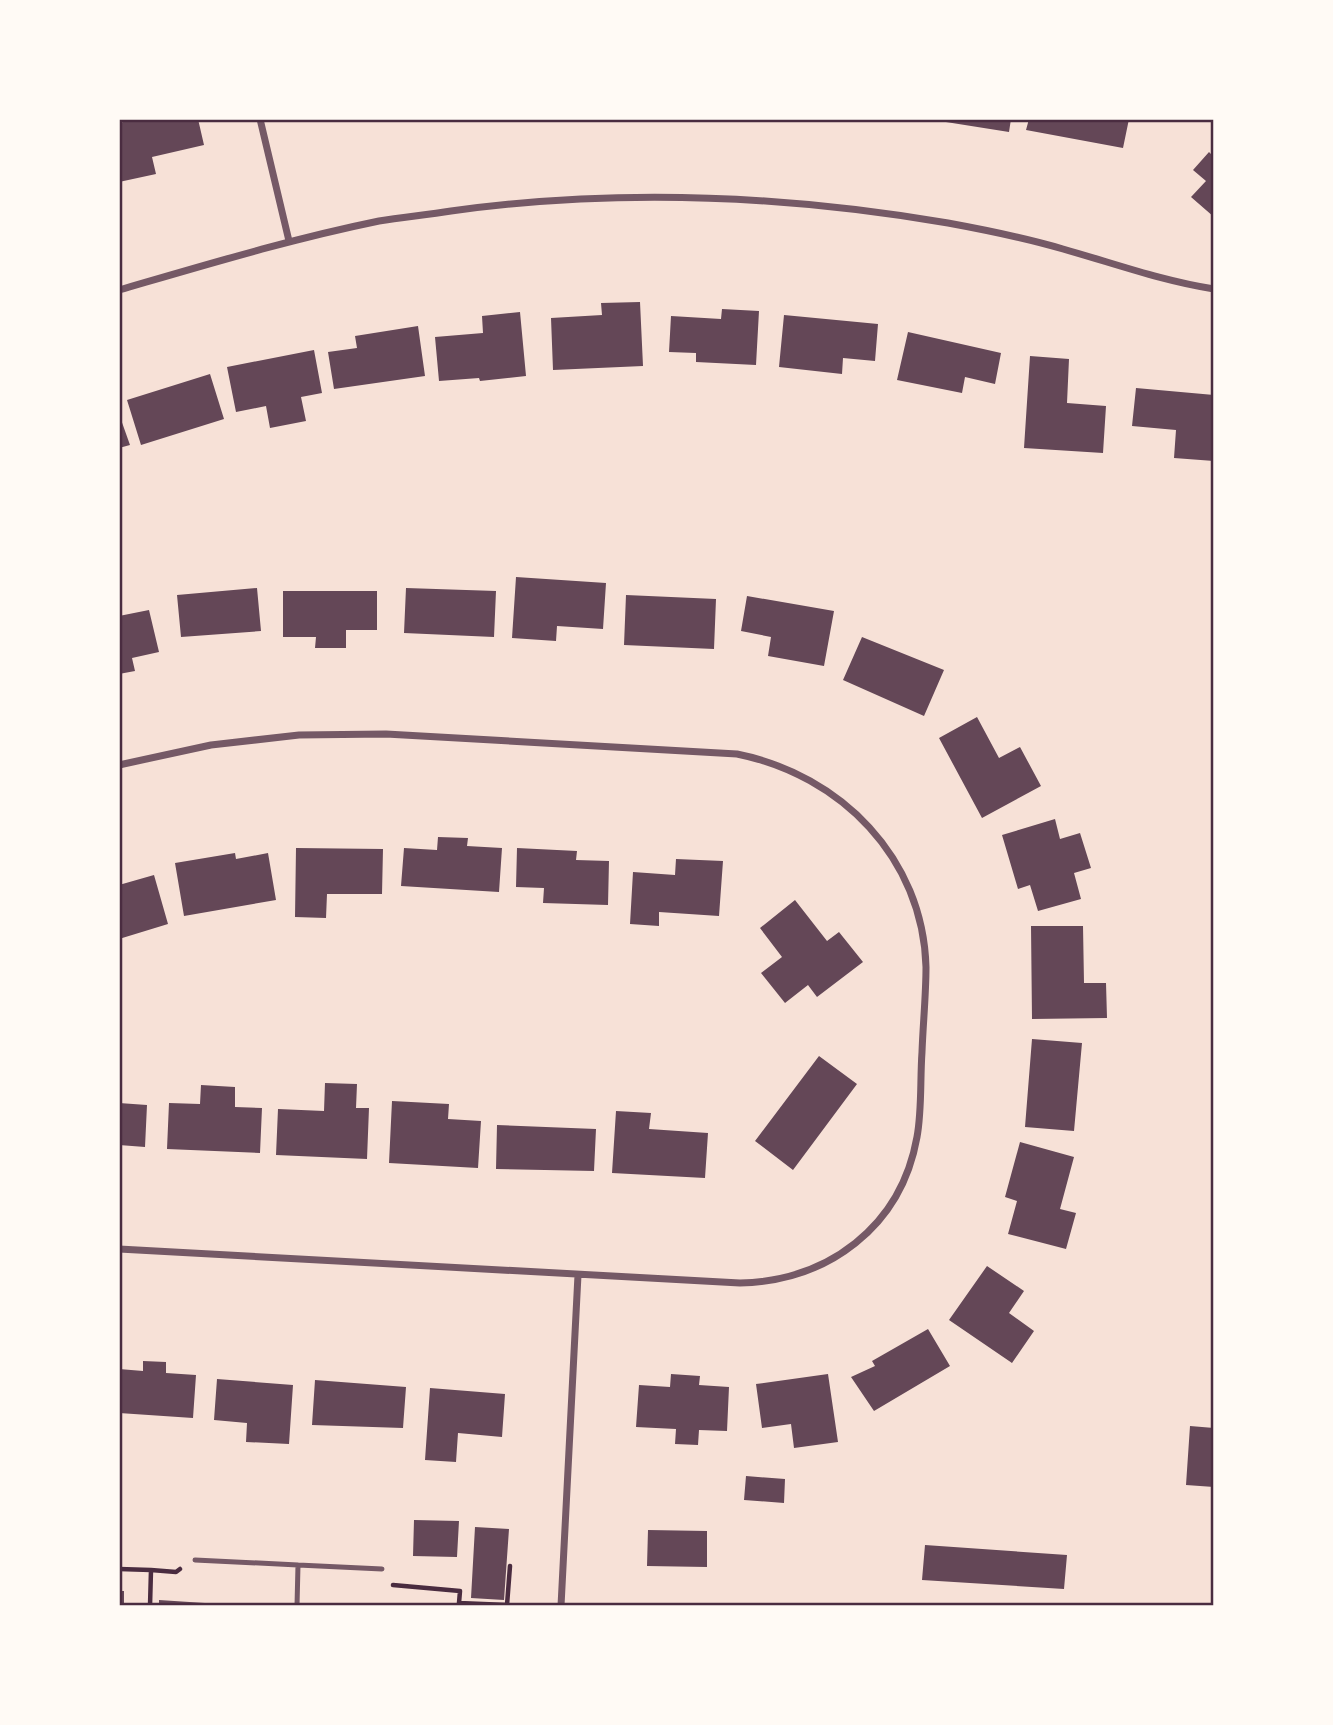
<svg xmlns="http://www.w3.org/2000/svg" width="1333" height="1725" viewBox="0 0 1333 1725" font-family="'Space Grotesk',sans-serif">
<rect width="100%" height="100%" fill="#f7e1d7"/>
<path fill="#644757" d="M 136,119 L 198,119 L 204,145 L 152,157 L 156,174 L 119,182 L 119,123 Z
M 927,119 L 1011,119 L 1009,132 Z
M 1029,119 L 1129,119 L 1123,148 L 1026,130 Z
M 1209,152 L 1214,157 L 1214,217 L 1191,197 L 1206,181 L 1193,170 Z
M 640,302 L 643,366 L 553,370 L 551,318 L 602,315 L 601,303 Z
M 722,309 L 759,311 L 756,365 L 696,362 L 696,353 L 669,352 L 671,316 L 721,319 Z
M 520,312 L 526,376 L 480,381 L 479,378 L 439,381 L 435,337 L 483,333 L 482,316 Z
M 784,315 L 878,324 L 875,361 L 843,358 L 842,374 L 779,367 Z
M 418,326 L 425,376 L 334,389 L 328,352 L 357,348 L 355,336 Z
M 908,332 L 1001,353 L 995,384 L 965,377 L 962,393 L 897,380 Z
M 314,350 L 322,393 L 301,397 L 306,421 L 270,428 L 266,406 L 236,412 L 227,367 Z
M 1030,356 L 1069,359 L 1067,403 L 1106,406 L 1103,453 L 1024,448 Z
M 210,374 L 224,419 L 141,445 L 127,400 Z
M 1136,388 L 1214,395 L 1214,461 L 1174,458 L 1176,430 L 1132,426 Z
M 119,414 L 130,445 L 119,448 Z
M 516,577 L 606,583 L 603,629 L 557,626 L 556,641 L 512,638 Z
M 257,588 L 261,631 L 181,637 L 177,595 Z
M 406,588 L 496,591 L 494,637 L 404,633 Z
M 283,591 L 377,591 L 377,630 L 346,630 L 346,648 L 315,648 L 316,637 L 283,637 Z
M 626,595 L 716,599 L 714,649 L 624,645 Z
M 747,596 L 834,611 L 824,666 L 768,656 L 771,637 L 741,631 Z
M 149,610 L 159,652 L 132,658 L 135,671 L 119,674 L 119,616 Z
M 862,637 L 944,670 L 924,716 L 843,680 Z
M 977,717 L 999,758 L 1020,747 L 1041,786 L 982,818 L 939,738 Z
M 1055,819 L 1060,839 L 1080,833 L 1091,868 L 1074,873 L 1081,899 L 1038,911 L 1030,885 L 1018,889 L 1002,835 Z
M 438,837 L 468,838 L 467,846 L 502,848 L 499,892 L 401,886 L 404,848 L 437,850 Z
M 296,848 L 383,849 L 382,894 L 327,894 L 326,918 L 295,917 Z
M 517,848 L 577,851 L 576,860 L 609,861 L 608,905 L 543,903 L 544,888 L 516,887 Z
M 235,853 L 236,859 L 268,853 L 276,900 L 184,916 L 175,863 Z
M 676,859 L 723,861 L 719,916 L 659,912 L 659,926 L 630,924 L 633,872 L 675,875 Z
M 154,875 L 168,924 L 119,939 L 119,885 Z
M 795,900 L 827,941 L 839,932 L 863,962 L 817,997 L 808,985 L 785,1003 L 761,973 L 782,957 L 760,928 Z
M 1031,926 L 1083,926 L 1084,983 L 1106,983 L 1107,1018 L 1032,1019 Z
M 1032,1039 L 1082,1043 L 1074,1131 L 1025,1127 Z
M 819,1056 L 857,1084 L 793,1170 L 755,1141 Z
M 325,1083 L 357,1084 L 356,1108 L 369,1108 L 367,1159 L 276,1155 L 278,1109 L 324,1111 Z
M 201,1085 L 235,1087 L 235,1107 L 262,1108 L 260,1153 L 167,1149 L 169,1103 L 200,1104 Z
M 392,1101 L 449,1104 L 448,1119 L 481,1121 L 478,1168 L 389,1163 Z
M 119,1103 L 147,1105 L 145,1147 L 119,1145 Z
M 616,1111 L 651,1113 L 649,1129 L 708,1133 L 705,1178 L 612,1173 Z
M 497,1125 L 596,1129 L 594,1171 L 496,1169 Z
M 1020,1142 L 1074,1157 L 1060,1209 L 1076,1213 L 1066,1249 L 1008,1234 L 1017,1201 L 1005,1197 Z
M 987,1266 L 1024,1291 L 1009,1313 L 1034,1331 L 1012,1363 L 949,1320 Z
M 928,1329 L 950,1366 L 874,1411 L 851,1377 L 875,1366 L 872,1361 Z
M 143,1361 L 166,1362 L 166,1373 L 196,1375 L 193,1418 L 119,1413 L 119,1369 L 143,1371 Z
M 671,1374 L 700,1376 L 699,1385 L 729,1387 L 727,1431 L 699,1430 L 698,1445 L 675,1444 L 676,1429 L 636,1427 L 639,1385 L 670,1387 Z
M 828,1374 L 838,1442 L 794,1448 L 791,1424 L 762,1428 L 756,1384 Z
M 217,1379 L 293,1385 L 289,1444 L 246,1442 L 247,1423 L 214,1420 Z
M 315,1380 L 406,1387 L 403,1428 L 312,1425 Z
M 430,1388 L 505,1394 L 502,1437 L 458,1433 L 456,1462 L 425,1460 Z
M 1190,1426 L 1214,1428 L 1214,1487 L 1186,1485 Z
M 746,1476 L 785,1479 L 784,1503 L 744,1500 Z
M 414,1520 L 459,1521 L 457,1557 L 413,1556 Z
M 475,1527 L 509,1529 L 504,1600 L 471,1598 Z
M 648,1530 L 707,1531 L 707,1567 L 647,1566 Z
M 925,1545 L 1067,1555 L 1064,1589 L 922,1580 Z
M 119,1591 L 124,1591 L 124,1606 L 119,1606 Z
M 159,1600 L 220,1604 L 220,1606 L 159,1606 Z"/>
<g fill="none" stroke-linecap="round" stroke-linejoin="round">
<path stroke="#4a2c40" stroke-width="4.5" d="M 119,1569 L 151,1570
M 393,1585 L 460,1591 L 459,1603 L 507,1605
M 507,1605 L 510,1566
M 150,1606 L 151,1570 L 176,1572 L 180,1569"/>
<path stroke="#755966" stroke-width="5" d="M 195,1560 L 298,1565 L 297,1606
M 298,1565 L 382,1569"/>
<path stroke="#755966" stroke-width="7" d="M 260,119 L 289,241
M 119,290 C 205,265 291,239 379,221 C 403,217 427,215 451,211 C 616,188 784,195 948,223 C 986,230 1026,238 1063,249 C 1113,263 1162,281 1214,289
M 119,765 L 211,745 L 299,735 L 386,734 L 737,754 C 841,775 923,858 926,967 C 926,995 923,1024 922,1052 C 920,1080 922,1110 917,1137 C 901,1227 828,1281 740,1283 L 119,1249
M 561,1606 L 578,1275"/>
</g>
<rect width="1333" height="1725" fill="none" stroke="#fffaf5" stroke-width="242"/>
<rect x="121" y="121" width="1091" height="1483" fill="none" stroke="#4a2c40" stroke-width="2.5"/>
</svg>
